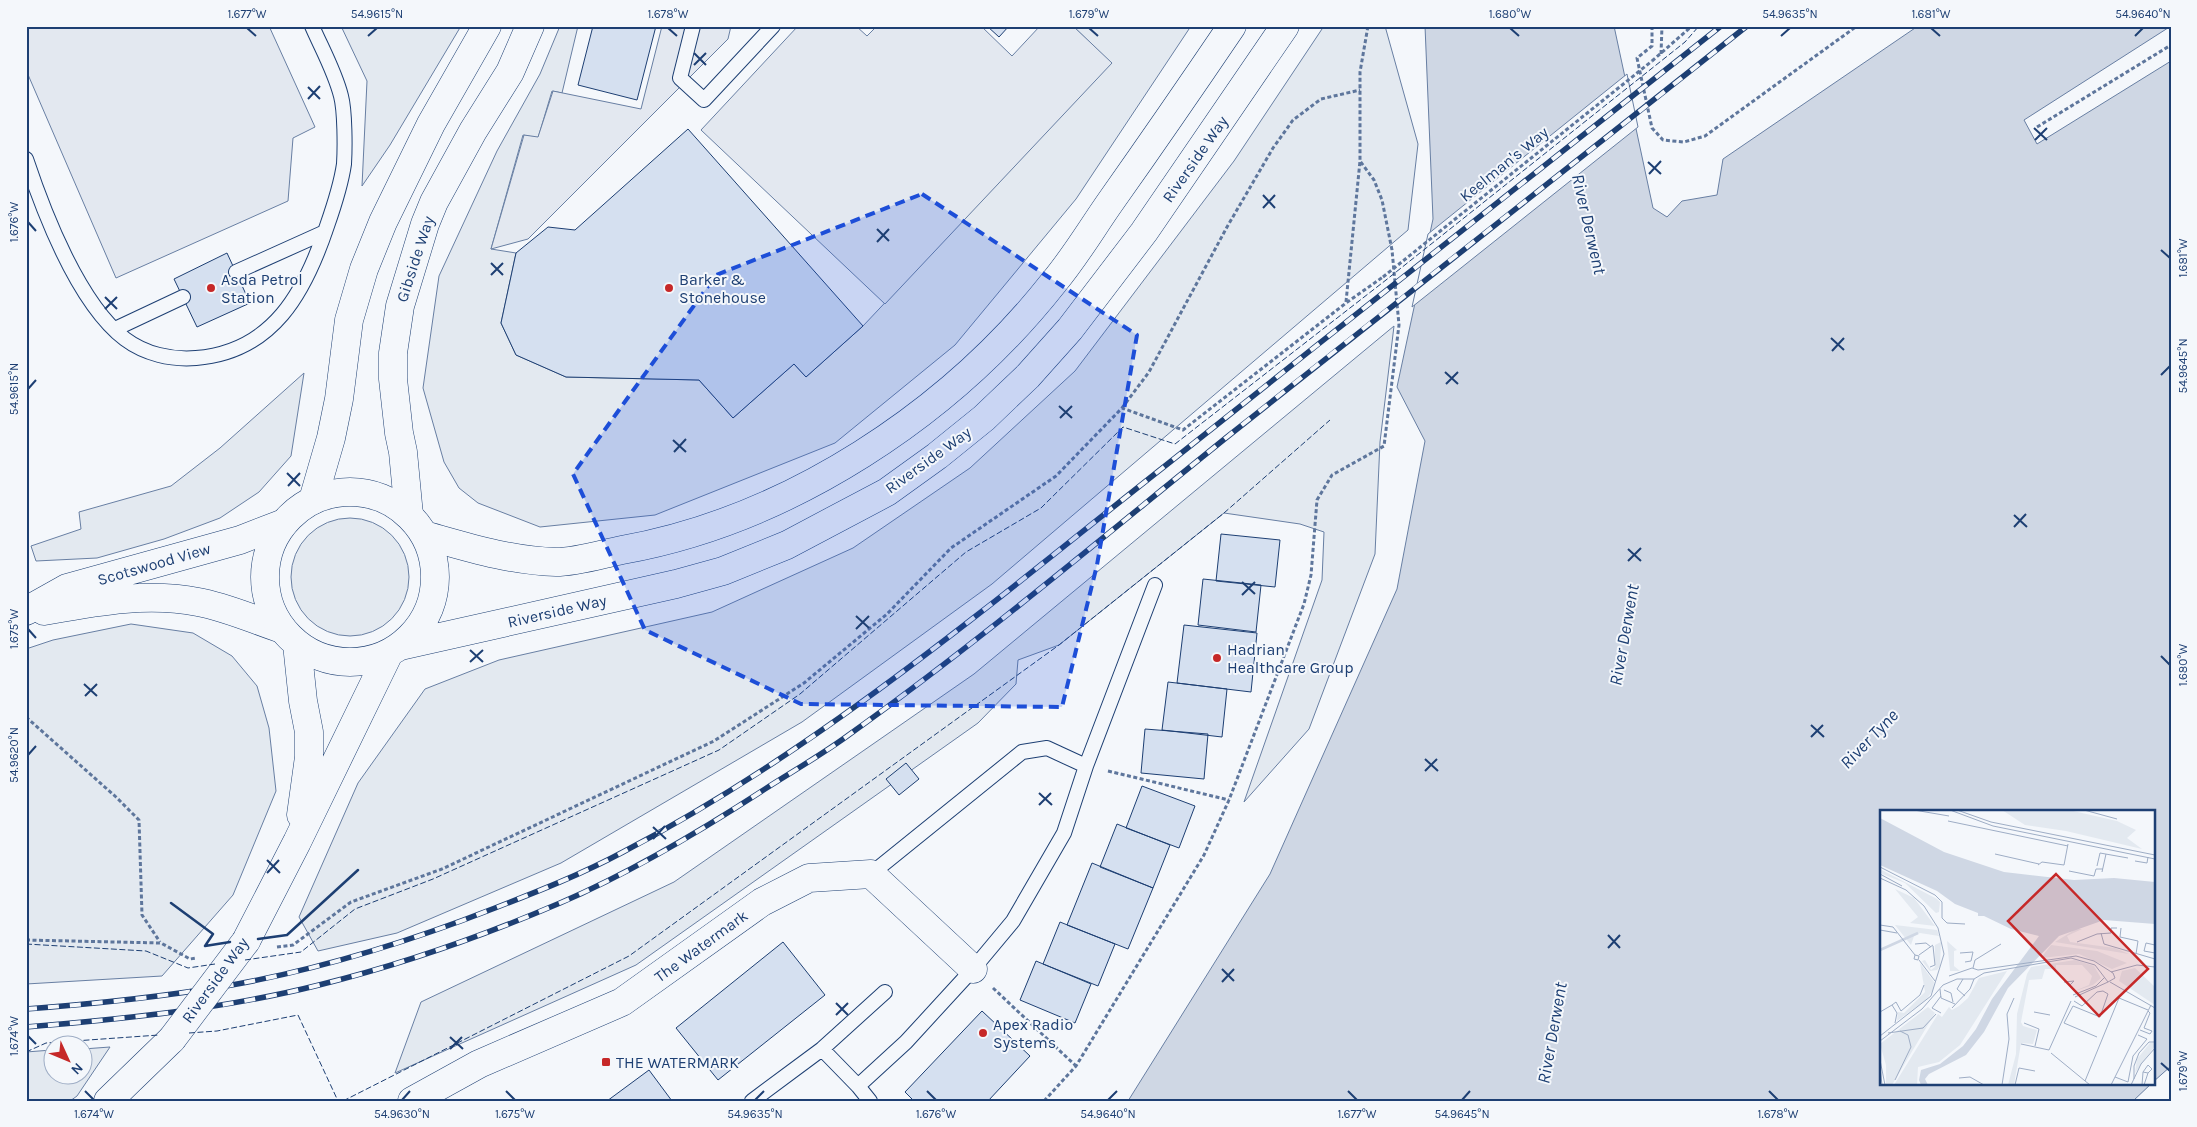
<svg xmlns="http://www.w3.org/2000/svg" width="2197" height="1127" viewBox="0 0 2197 1127" font-family="Karla,sans-serif">
<rect width="100%" height="100%" fill="#f4f7fb"/>
<path fill="#e3e9f0" stroke="#687fa3" d="M 341,26 L 461,26 L 390,145 L 362,186 L 367,81 Z
M 560,26 L 578,26 L 562,93 L 552,91 L 538,138 L 523,135 L 491,249 L 516,253 L 501,323 L 516,355 L 566,377 L 699,380 L 733,418 L 794,364 L 806,377 L 863,326 L 1111,63 L 1073,26 L 1191,26 L 1076,199 L 955,345 L 835,443 L 655,515 L 540,527 L 478,503 L 459,488 L 444,462 L 423,388 L 439,276 L 497,151 L 540,74 Z
M 1324,26 L 1385,26 L 1418,144 L 1408,230 L 992,584 L 802,722 L 561,863 L 397,933 L 318,951 L 299,917 L 358,783 L 425,689 L 499,660 L 712,612 L 853,548 L 970,468 L 1075,371 L 1234,161 Z
M 1394,326 L 1380,442 L 1375,554 L 1309,729 L 1244,802 L 1322,580 L 1324,532 L 1300,524 L 1224,513 L 1059,645 L 1018,660 L 1016,684 L 978,723 L 636,965 L 395,1073 L 421,1002 L 674,882 L 974,674 Z
M 304,373 L 291,456 L 259,492 L 220,518 L 164,539 L 97,558 L 36,561 L 31,546 L 81,529 L 79,512 L 171,486 L 220,448 Z
M291 577a59 59 0 1 1 118 0a59 59 0 1 1-118 0Z
M 131,624 L 193,633 L 232,656 L 257,686 L 269,728 L 276,791 L 233,895 L 162,976 L 26,984 L 26,649 L 53,640 Z
M 110,1047 L 77,1096 L 70,1101 L 26,1101 L 26,1052 L 52,1050 L 52,1074 L 82,1074 L 83,1049 Z"/>
<path fill="#e3e8f0" stroke="#687fa3" d="M 26,26 L 269,26 L 315,127 L 293,138 L 288,201 L 116,278 L 26,70 Z
M 662,26 L 731,26 L 728,39 L 528,239 L 491,249 L 524,135 L 538,137 L 553,91 L 641,109 Z
M 798,26 L 856,26 L 867,36 L 877,26 L 981,26 L 1012,56 L 1040,26 L 1073,26 L 1112,63 L 885,304 L 701,130 Z"/>
<path fill="#cfd7e4" stroke="#687fa3" d="M 1425,26 L 1614,26 L 1653,208 L 1667,217 L 1682,201 L 1717,195 L 1723,159 L 1918,26 L 2171,26 L 2171,1066 L 2153,1082 L 2153,811 L 1881,811 L 1881,1083 L 2152,1083 L 2133,1101 L 1128,1101 L 1270,874 L 1397,589 L 1425,441 L 1397,387 L 1433,219 Z"/>
<path fill="#f4f7fb" stroke="#687fa3" d="M 2171,26 L 2171,61 L 2037,144 L 2024,120 Z
M 1627,74 L 1638,127 L 1412,307 L 1428,234 Z"/>
<path fill="#d5e0f0" stroke="#1d3f73" d="M 593,26 L 656,26 L 637,100 L 578,85 Z
M 987,26 L 1009,26 L 999,37 Z
M 688,129 L 863,326 L 806,377 L 794,364 L 733,418 L 699,380 L 566,377 L 516,355 L 501,323 L 516,253 L 548,227 L 575,230 Z
M 227,253 L 250,303 L 197,327 L 174,279 Z
M 1221,534 L 1280,540 L 1275,587 L 1216,581 Z
M 1203,579 L 1261,585 L 1256,632 L 1198,625 Z
M 1184,625 L 1257,633 L 1251,692 L 1177,683 Z
M 1168,682 L 1227,689 L 1222,737 L 1162,730 Z
M 1145,729 L 1208,734 L 1204,779 L 1141,773 Z
M 906,763 L 919,779 L 899,795 L 886,779 Z
M 1142,786 L 1195,806 L 1179,848 L 1126,828 Z
M 1117,824 L 1170,845 L 1153,888 L 1100,867 Z
M 1092,863 L 1153,888 L 1128,949 L 1067,925 Z
M 1060,922 L 1115,944 L 1098,986 L 1043,964 Z
M 783,942 L 825,995 L 718,1080 L 676,1028 Z
M 1036,961 L 1091,984 L 1075,1023 L 1020,1000 Z
M 982,1011 L 1030,1056 L 988,1101 L 914,1101 L 905,1092 Z
M 649,1070 L 672,1101 L 607,1101 Z"/>
<g fill="none" stroke-linecap="round" stroke-linejoin="round">
<g stroke="#1d3f73" stroke-width="16">
<path id="service" d="M 693,26 L 680,78 L 704,100 L 773,26
M 26,159 C 44,213 79,304 125,339 C 145,354 171,360 196,358 C 273,352 305,292 327,226 C 334,206 341,185 344,164 C 345,148 345,111 341,96 C 335,72 322,49 312,26
M 236,272 L 325,232
M 115,329 L 183,297
M 871,874 L 1022,752 L 1047,748 L 1086,766
M 822,1049 L 858,1086
M 752,1101 L 822,1049 L 885,992
M 870,1101 L 858,1086 L 906,1042 L 973,969 L 1013,921 L 1064,833 L 1086,766 L 1155,585"/>
</g>
<g stroke="#1d3f73" stroke-width="29">
<path id="minor" d="M 412,1101 L 479,1064 L 622,1002 L 762,902 L 809,878 L 871,874 L 973,969"/>
</g>
<g stroke="#1d3f73" stroke-width="29">
<path id="tertiary" d="M 313,500 L 331,438 L 339,399 L 349,320 L 364,269 L 383,222 L 431,124 L 487,26
M 409,515 L 403,452 L 399,433 L 393,379 L 393,353 L 400,306 L 425,224 L 434,202 L 473,131 L 510,72 L 530,26
M 26,611 L 67,588 L 240,540 L 284,523
M 44,611 C 95,602 146,592 198,602 C 226,607 255,620 282,629"/>
</g>
<g stroke="#1d3f73" stroke-width="29">
<path id="primary" d="M265 577a85 85 0 1 1 170 0a85 85 0 1 1-170 0Z
M 424,535 C 467,547 511,561 556,562 C 577,562 602,554 622,550 C 789,520 950,414 1054,282 C 1075,257 1092,228 1111,201 C 1152,143 1192,85 1232,26
M 297,644 L 303,701 L 309,732 L 309,757 L 301,815
M 400,646 L 676,584 L 723,571 L 787,545 L 887,492 L 937,456 L 984,418 L 1028,376 L 1070,329 L 1144,232 L 1285,26
M 246,941 L 297,842 L 389,653
M 108,1101 L 172,1039"/>
</g>
<path stroke="#5e769c" stroke-width="3" stroke-dasharray="4 2.5" stroke-linecap="butt" d="M 1652,26 L 1652,46 L 1637,58 L 1652,128 L 1663,140 L 1684,142 L 1705,136 L 1857,26
M 1661,54 L 1662,26
M 1652,61 L 1692,26
M 2037,127 L 2171,45
M 1346,302 L 1360,161 L 1360,72 L 1368,26
M 1122,408 L 1149,372 L 1227,227 L 1273,148 L 1293,120 L 1321,99 L 1360,90
M 26,717 L 116,797 L 139,820 L 142,915 L 160,942
M 1108,771 L 1229,800
M 26,940 L 161,943 L 190,959 L 197,958
M 277,947 L 293,945 L 351,902 L 442,869 L 714,741 L 804,683 L 887,614 L 951,548 L 1056,476 L 1122,408 L 1183,430 L 1346,303 L 1383,277
M 993,988 L 1076,1066
M 1044,1101 L 1076,1066 L 1204,855 L 1229,800 L 1304,604 L 1311,575 L 1317,500 L 1332,475 L 1384,446 L 1399,325 L 1392,250 L 1382,200 L 1374,180 L 1360,161"/>
<use href="#service" stroke="#f4f7fb" stroke-width="14"/>
<use href="#minor" stroke="#f4f7fb" stroke-width="28"/>
<use href="#tertiary" stroke="#f4f7fb" stroke-width="28"/>
<use href="#primary" stroke="#f4f7fb" stroke-width="28"/>
<g stroke="#1d3f73" stroke-width="5.5">
<path id="rail" d="M 26,1009 C 93,1004 160,997 226,986 C 318,970 408,942 495,908 C 539,891 582,874 623,852 C 822,748 995,600 1170,462 C 1353,316 1537,172 1721,26
M 26,1027 C 124,1019 223,1009 319,985 C 400,965 483,936 560,903 C 632,872 699,832 765,789 C 793,771 823,754 850,734 C 980,641 1103,537 1227,437 C 1399,299 1574,164 1747,26"/>
</g>
<use href="#rail" stroke="#f4f7fb" stroke-width="4" stroke-dasharray="11" stroke-linecap="butt"/>
<g stroke="#1d3f73" stroke-width="29" stroke-linecap="butt">
<path id="primary-bridge" d="M 172,1039 L 246,941"/>
</g>
<path stroke="#5e769c" stroke-width="3" stroke-dasharray="4 2.5" stroke-linecap="butt" d="M 1383,277 L 1652,61"/>
<use href="#primary-bridge" stroke="#f4f7fb" stroke-width="28"/>
<path stroke="#1d3f73" stroke-width="1" stroke-dasharray="6 2.5" stroke-linecap="butt" d="M 26,944 L 146,951 L 188,968 L 215,964
M 245,960 L 301,952 L 355,909 L 433,879 L 719,750 L 800,694 L 966,552 L 1041,508 L 1123,427 L 1175,444 L 1386,280 L 1685,42 L 1699,26
M 189,1033 L 217,1031 L 298,1015 L 338,1101
M 26,1052 L 46,1043 L 159,1035
M 343,1101 L 629,956 L 1059,645 L 1224,513 L 1330,420"/>
<path stroke="#1d3f73" stroke-width="2.5" d="M 171,903 L 213,934 L 205,946 L 230,942
M 258,939 L 287,935 L 358,870"/>
</g>
<path fill="#1d4ed8" fill-opacity="0.2" stroke="#1d4ed8" stroke-width="4" stroke-dasharray="10 6" stroke-linejoin="round" d="M 922,194 L 1137,335 L 1097,565 L 1062,707 L 801,704 L 645,630 L 573,474 L 716,275 Z"/>
<path fill="none" stroke="#1d3f73" stroke-width="2" d="M 247,28 L 256,36M 668,28 L 677,36M 1089,28 L 1098,36M 1510,28 L 1519,36M 1931,28 L 1940,36M 368,36 L 377,28M 1781,36 L 1790,28M 2135,36 L 2143,28M 694,53 L 706,65M 694,65 L 706,53M 308,87 L 320,99M 308,99 L 320,86M 2034,128 L 2047,140M 2035,140 L 2047,128M 1648,162 L 1661,174M 1649,174 L 1661,161M 1263,195 L 1275,208M 1263,208 L 1275,195M 28,222 L 36,231M 877,229 L 889,241M 877,242 L 889,229M 2161,250 L 2170,258M 491,263 L 503,275M 491,275 L 503,263M 105,297 L 117,309M 105,309 L 117,297M 1831,338 L 1844,350M 1832,351 L 1844,338M 1445,372 L 1458,384M 2161,375 L 2170,366M 1446,384 L 1458,372M 28,389 L 36,380M 1059,406 L 1072,418M 1060,418 L 1072,406M 673,440 L 686,452M 674,452 L 686,439M 287,473 L 300,486M 288,486 L 300,473M 2014,515 L 2027,527M 2014,527 L 2026,514M 1628,549 L 1641,561M 1628,561 L 1641,548M 1242,582 L 1255,594M 1242,595 L 1255,582M 856,616 L 869,628M 28,629 L 36,638M 856,629 L 869,616M 470,650 L 483,662M 2161,656 L 2170,665M 470,662 L 483,650M 84,684 L 97,696M 85,696 L 97,684M 1811,725 L 1824,737M 1811,737 L 1823,725M 28,755 L 36,746M 1425,759 L 1438,771M 1425,771 L 1437,759M 1039,793 L 1052,805M 1039,805 L 1051,793M 653,827 L 666,839M 653,839 L 665,826M 267,860 L 280,873M 267,873 L 279,860M 1608,935 L 1620,948M 1608,948 L 1620,935M 1222,969 L 1234,981M 1222,982 L 1234,969M 836,1003 L 848,1015M 836,1015 L 848,1003M 28,1036 L 36,1044M 450,1037 L 463,1049M 450,1049 L 462,1037M 2161,1063 L 2170,1071M 85,1091 L 94,1100M 506,1091 L 515,1100M 927,1091 L 936,1100M 1348,1091 L 1357,1100M 1769,1091 L 1778,1100M 402,1100 L 410,1091M 755,1100 L 764,1091M 1108,1100 L 1117,1091M 1462,1100 L 1470,1091"/>
<g fill="#c62828" stroke="#f4f7fb" stroke-width="2">
<circle cx="211" cy="288" r="5"/>
<circle cx="669" cy="288" r="5"/>
<circle cx="1217" cy="658" r="5"/>
<circle cx="983" cy="1033" r="5"/>
<rect x="601" y="1057" width="10" height="10" rx="2.5"/>
</g>
<g text-anchor="middle" dominant-baseline="central" stroke-width="4" stroke-linejoin="round" paint-order="stroke">
<g font-size="16" fill="#1d3f73" stroke="#f4f7fb">
<text transform="translate(1195 159) rotate(-55)">Riverside Way</text>
<text transform="translate(1504 164) rotate(-39)">Keelman's Way</text>
<text transform="translate(415 259) rotate(-72)">Gibside Way</text>
<text transform="translate(928 460) rotate(-36)">Riverside Way</text>
<text transform="translate(154 564) rotate(-16)">Scotswood View</text>
<text transform="translate(557 611) rotate(-13)">Riverside Way</text>
<text transform="translate(701 946) rotate(-36)">The Watermark</text>
<text transform="translate(215 980) rotate(-54)">Riverside Way</text>
</g>
<g font-size="16" fill="#1d3f73" stroke="#f4f7fb" text-anchor="start">
<text x="221" y="279">Asda Petrol<tspan x="221" dy="18">Station</tspan></text>
<text x="679" y="279">Barker &amp;<tspan x="679" dy="18">Stonehouse</tspan></text>
<text x="1227" y="649">Hadrian<tspan x="1227" dy="18">Healthcare Group</tspan></text>
<text x="993" y="1024">Apex Radio<tspan x="993" dy="18">Systems</tspan></text>
<text x="616" y="1062">THE WATERMARK</text>
</g>
<g font-size="18" font-style="italic" fill="#1d3f73" stroke="#f4f7fb">
<text transform="translate(1589 224) rotate(77)">River Derwent</text>
<text transform="translate(1624 635) rotate(-80)">River Derwent</text>
<text transform="translate(1869 739) rotate(-46)">River Tyne</text>
<text transform="translate(1552 1033) rotate(-80)">River Derwent</text>
</g>
</g>
<g transform="translate(1880 810)">
<rect width="275" height="275" fill="#f4f7fb"/>
<path d="M 122,0 L 189,0 L 237,11 L 256,20 L 247,28 L 262,39 L 186,21 L 145,15 ZM 0,59 L 57,89 L 60,92 L 59,102 L 56,103 L 25,73 L 0,63 ZM 15,79 L 34,88 L 55,116 L 30,113 L 38,107 ZM 15,115 L 57,120 L 59,126 L 40,123 L 34,126 L 31,135 ZM 196,119 L 202,119 L 187,126 L 190,132 L 235,138 L 249,144 L 175,132 ZM 67,131 L 77,140 L 74,141 L 74,156 L 80,161 L 70,161 ZM 61,132 L 60,156 L 57,160 L 50,161 L 42,151 L 45,150 L 51,160 L 55,157 L 55,135 ZM 171,135 L 217,141 L 247,153 L 232,159 L 199,144 L 161,148 ZM 195,150 L 214,156 L 221,168 L 213,175 L 192,182 L 209,175 L 212,166 L 202,155 L 176,155 L 176,159 L 165,159 L 162,169 L 149,170 L 141,212 L 143,216 L 157,220 L 153,234 L 141,233 L 134,275 L 128,275 L 136,244 L 137,204 L 147,164 L 151,157 ZM 40,153 L 54,172 L 53,180 L 46,190 L 17,211 L 18,202 L 24,203 L 45,182 ZM 255,158 L 275,177 L 275,195 L 239,171 L 242,161 ZM 127,161 L 80,235 L 59,252 L 38,257 L 37,275 L 14,275 L 58,204 L 62,207 L 69,197 L 72,200 L 79,196 L 88,188 L 99,168 ZM 48,197 L 55,203 L 12,275 L 6,275 L 6,255 L 0,234 ZM 270,233 L 275,233 L 275,236 L 255,263 L 257,249 Z" fill="#e3e9f0"/>
<path d="M 0,8 L 64,42 L 124,62 L 194,70 L 234,68 L 275,72 L 275,114 L 224,110 L 179,126 L 128,178 L 104,222 L 86,245 L 49,264 L 45,269 L 48,275 L 41,275 L 39,270 L 41,260 L 60,254 L 83,236 L 96,219 L 112,189 L 159,126 L 131,119 L 104,106 L 98,106 L 98,103 L 75,94 L 57,81 L 0,55 Z" fill="#cfd7e4"/>
<path fill="none" stroke="#cfd7e4" stroke-width="2.5" d="M 0,140 L 38,123"/>
<path fill="none" stroke="#9eadc5" stroke-width="1" d="M 34,0 L 69,6M 70,0 L 113,16 L 275,49M 77,0 L 111,12 L 275,45M 204,0 L 237,9M 68,11 L 188,36M 115,44 L 159,54M 255,51 L 267,53 L 268,47M 158,55 L 162,52 L 184,55 L 188,34M 217,56 L 220,43 L 248,48M 0,57 L 55,85 L 62,92 L 62,108 L 67,113 L 85,114M 189,61 L 214,66 L 216,59 L 223,59M 222,62 L 226,44M 0,64 L 22,76M 0,68 L 26,80 L 44,96 L 58,118 L 64,144 L 51,186 L 0,226M 0,115 L 13,117 L 35,145 L 39,146 L 38,150 L 34,149 L 35,145M 241,118 L 240,127 L 258,131 L 256,144M 0,120 L 17,123M 221,123 L 224,134 L 275,149M 197,132 L 217,124 L 231,123 L 231,118 L 237,118M 35,134 L 46,133 L 51,137M 275,135 L 266,133 L 264,141 L 275,143M 80,143 L 93,142 L 91,151 L 85,152M 39,145 L 53,135M 39,150 L 55,171M 50,157 L 55,155 L 53,136M 93,158 L 95,150 L 121,134M 231,162 L 257,155 L 275,157M 69,166 L 92,158 L 98,160M 83,169 L 77,179 L 85,186M 184,172 L 194,171 L 189,176M 230,172 L 275,198M 60,179 L 61,188 L 75,194M 64,180 L 71,183 L 73,192M 193,185 L 216,176 L 225,167M 61,186 L 52,198 L 61,203M 195,187 L 228,172M 194,191 L 202,196 L 217,182 L 223,181 L 228,184 L 220,207 L 193,196 L 184,213 L 217,227M 12,195 L 16,192 L 21,201 L 40,185 L 44,175M 72,198 L 90,179 L 94,169M 0,202 L 12,195 L 17,203 L 15,213M 154,202 L 170,205M 144,213 L 159,219 L 155,236M 260,220 L 270,224 L 272,221 L 264,218 L 270,203 L 268,201M 8,223 L 43,218 L 56,204M 0,231 L 42,199 L 63,175 L 77,169 L 94,169 L 104,163 L 191,148 L 215,155 L 228,172 L 235,168 L 233,163 L 214,151 L 196,146 L 98,160M 141,234 L 169,240M 169,240 L 191,191M 171,243 L 210,275M 0,250 L 5,275M 0,257 L 2,275M 263,262 L 268,255 L 272,259 L 268,263M 235,267 L 248,272 L 253,246 L 267,229 L 258,225M 79,268 L 90,267 L 104,275M 254,269 L 254,256 L 259,243 L 269,232 L 275,232M 15,270 L 31,237 L 28,225 L 20,221M 205,271 L 239,188 L 268,200M 122,275 L 129,229 L 127,204 L 134,188M 135,275 L 139,258 L 155,261M 231,275 L 271,195M 251,275 L 261,254 L 275,238M 262,275 L 263,262 L 268,263 L 264,275"/>
<path fill="#c62828" fill-opacity="0.15" stroke="#c62828" stroke-width="2.5" d="M 176,64 L 268,159 L 219,206 L 128,111 Z"/>
<rect width="275" height="275" fill="none" stroke="#1d3f73" stroke-width="2.5"/>
</g>
<rect width="2197" height="1127" fill="none" stroke="#f4f7fb" stroke-width="55"/>
<g transform="translate(68 1060) rotate(134)"><circle r="24" fill="#f4f7fb" stroke="#9eadc5"/>
<path d="M0-4L9 19L0 12L-9 19Z" fill="#c62828"/>
<text y="-8" font-size="14" font-weight="bold" text-anchor="middle" fill="#1d3f73">N</text>
</g>
<rect x="28" y="28" width="2142" height="1072" fill="none" stroke="#1d3f73" stroke-width="2"/>
<g font-size="12" text-anchor="middle" fill="#1d3f73">
<text x="247" y="18">1.677°W</text>
<text x="377" y="18">54.9615°N</text>
<text x="668" y="18">1.678°W</text>
<text x="1089" y="18">1.679°W</text>
<text x="1510" y="18">1.680°W</text>
<text x="1790" y="18">54.9635°N</text>
<text x="1931" y="18">1.681°W</text>
<text x="2143" y="18">54.9640°N</text>
<text transform="translate(14 222) rotate(-90)" y="4">1.676°W</text>
<text transform="translate(2183 258) rotate(-90)" y="4">1.681°W</text>
<text transform="translate(2183 366) rotate(-90)" y="4">54.9645°N</text>
<text transform="translate(14 389) rotate(-90)" y="4">54.9615°N</text>
<text transform="translate(14 629) rotate(-90)" y="4">1.675°W</text>
<text transform="translate(2183 665) rotate(-90)" y="4">1.680°W</text>
<text transform="translate(14 755) rotate(-90)" y="4">54.9620°N</text>
<text transform="translate(14 1036) rotate(-90)" y="4">1.674°W</text>
<text transform="translate(2183 1071) rotate(-90)" y="4">1.679°W</text>
<text x="94" y="1118">1.674°W</text>
<text x="402" y="1118">54.9630°N</text>
<text x="515" y="1118">1.675°W</text>
<text x="755" y="1118">54.9635°N</text>
<text x="936" y="1118">1.676°W</text>
<text x="1108" y="1118">54.9640°N</text>
<text x="1357" y="1118">1.677°W</text>
<text x="1462" y="1118">54.9645°N</text>
<text x="1778" y="1118">1.678°W</text>
</g>
</svg>
